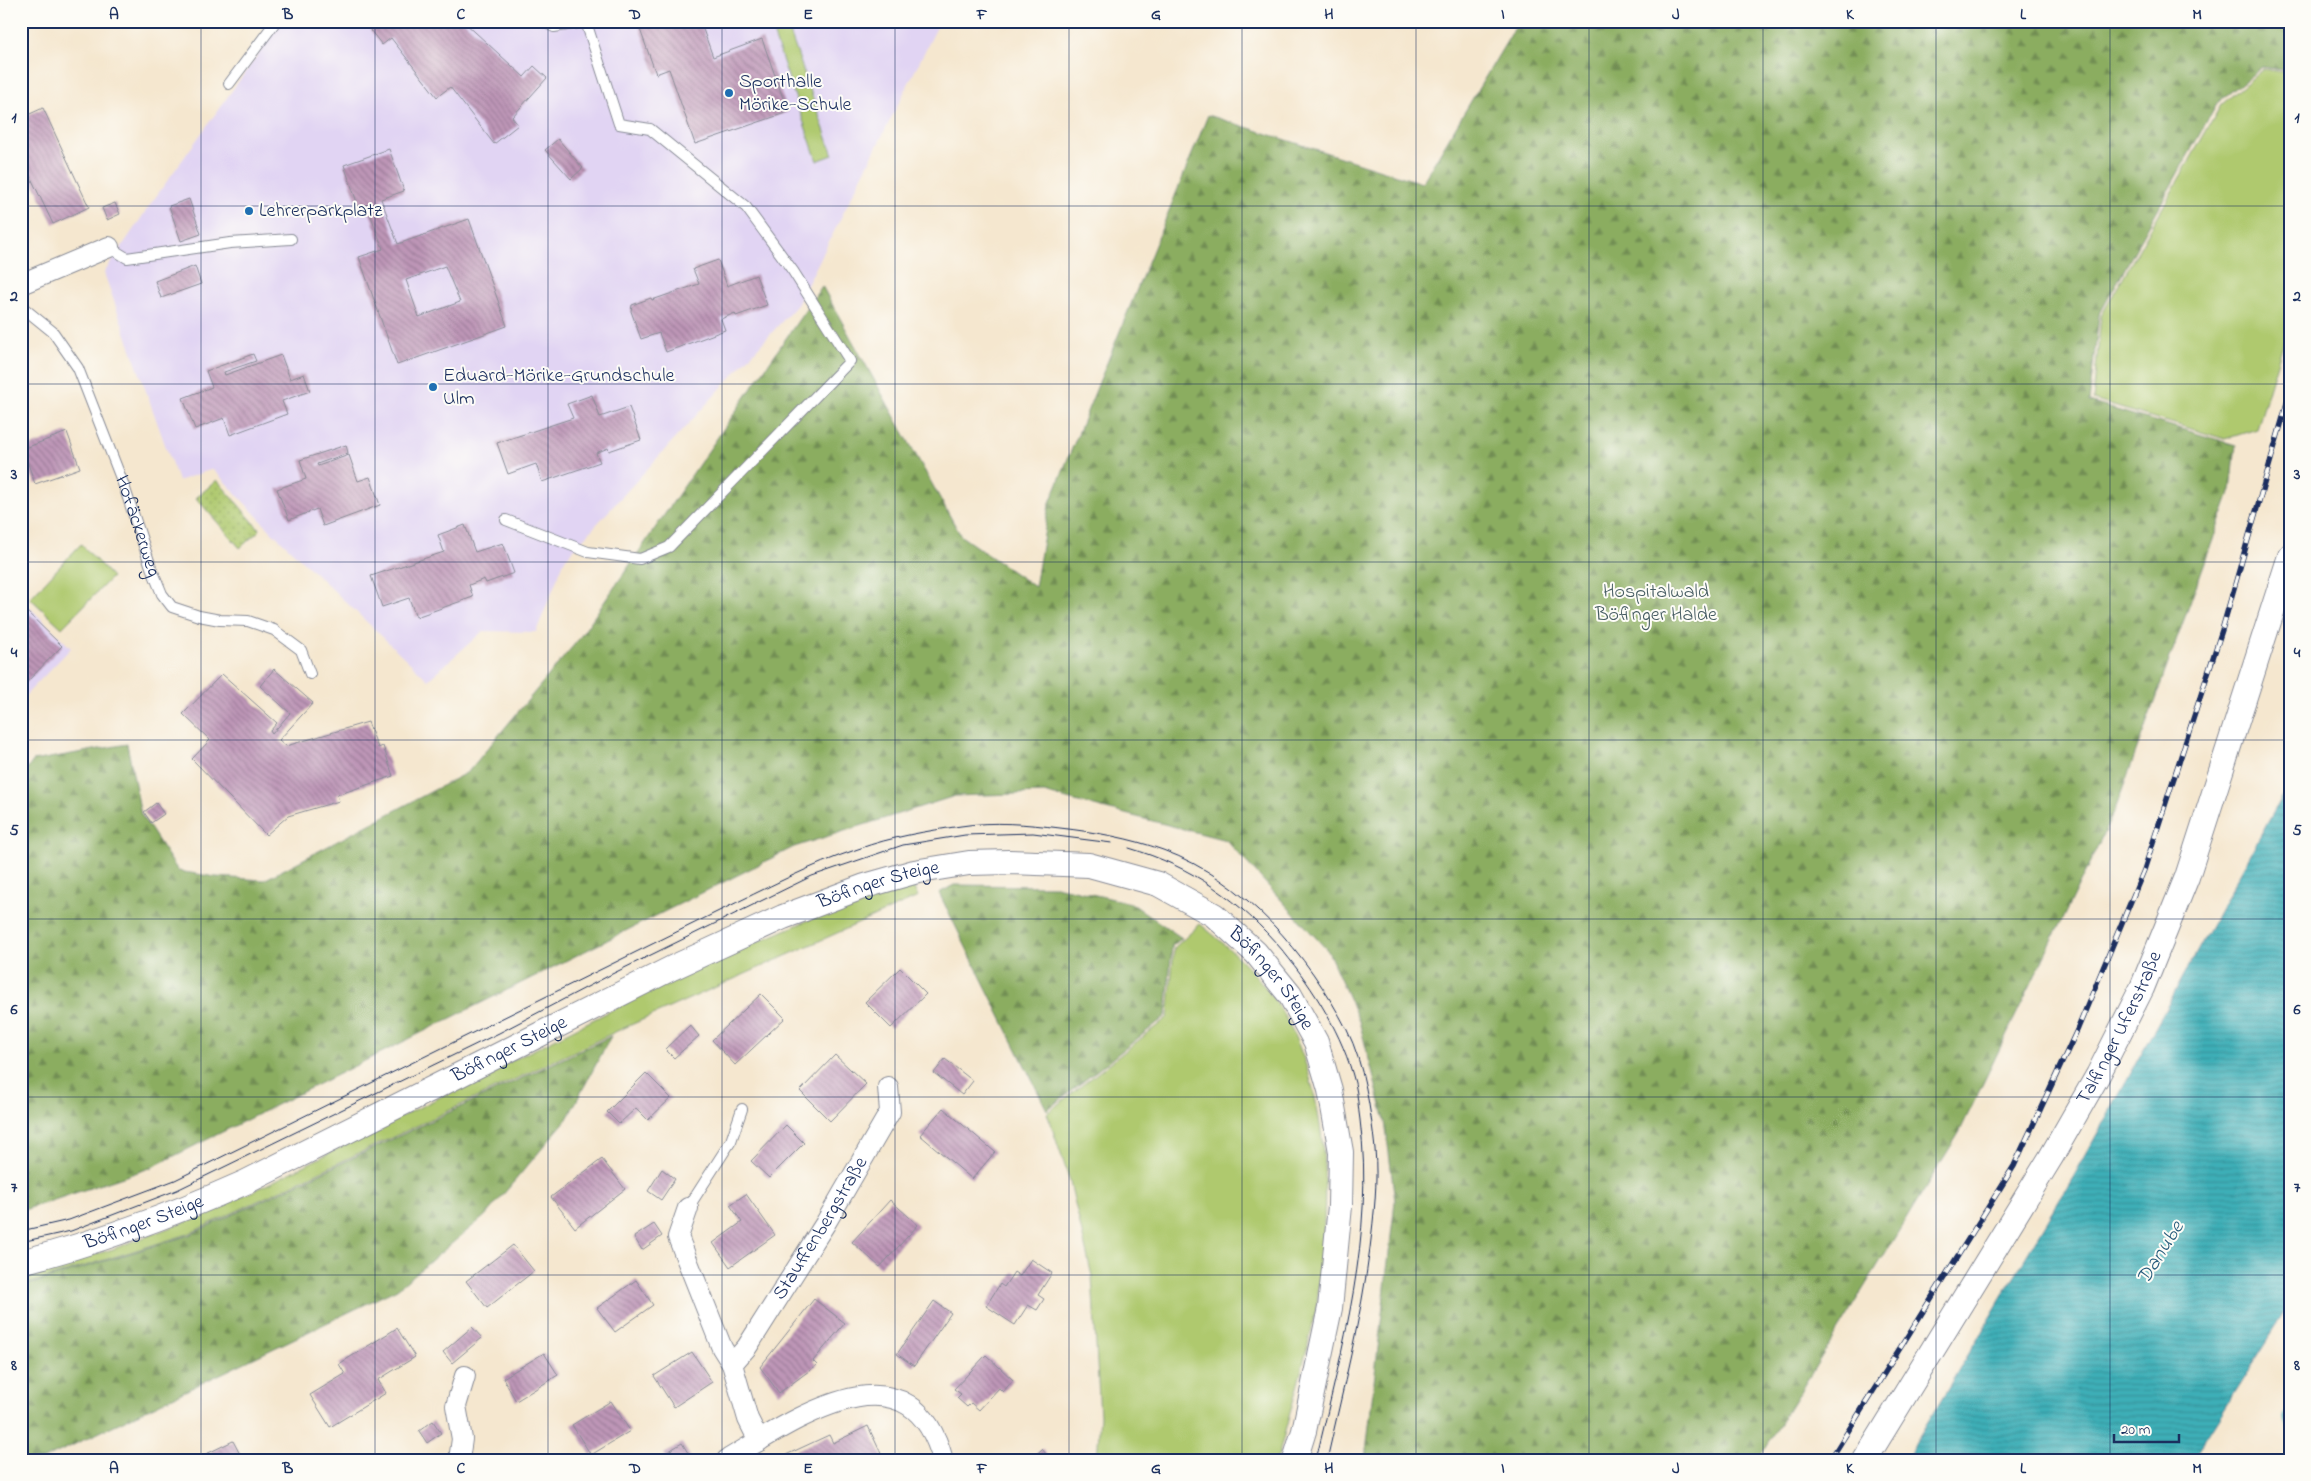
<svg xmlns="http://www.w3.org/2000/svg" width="2311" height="1481" viewBox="0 0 2311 1481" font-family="'Indie Flower',sans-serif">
<defs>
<pattern id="forest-firs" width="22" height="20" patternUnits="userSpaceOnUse" patternTransform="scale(1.25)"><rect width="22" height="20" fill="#8bad61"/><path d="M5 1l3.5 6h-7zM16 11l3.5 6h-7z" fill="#718d53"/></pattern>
<pattern id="park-dots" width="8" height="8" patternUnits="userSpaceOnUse" patternTransform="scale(1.25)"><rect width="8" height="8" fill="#afc96e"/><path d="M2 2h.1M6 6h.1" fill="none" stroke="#8ea45e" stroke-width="1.8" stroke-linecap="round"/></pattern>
<pattern id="water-rules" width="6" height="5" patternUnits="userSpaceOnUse" patternTransform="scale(1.25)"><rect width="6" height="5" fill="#3eafb7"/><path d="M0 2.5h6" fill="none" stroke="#338f98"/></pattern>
<pattern id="building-back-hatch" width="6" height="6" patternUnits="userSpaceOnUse" patternTransform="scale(1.25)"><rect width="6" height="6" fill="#be96b7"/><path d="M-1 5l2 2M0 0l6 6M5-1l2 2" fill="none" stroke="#9a7b98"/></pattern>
</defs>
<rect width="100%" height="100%" fill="#fdfcf7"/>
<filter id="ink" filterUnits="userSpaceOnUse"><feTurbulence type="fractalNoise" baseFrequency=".02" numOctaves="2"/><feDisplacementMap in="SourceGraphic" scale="10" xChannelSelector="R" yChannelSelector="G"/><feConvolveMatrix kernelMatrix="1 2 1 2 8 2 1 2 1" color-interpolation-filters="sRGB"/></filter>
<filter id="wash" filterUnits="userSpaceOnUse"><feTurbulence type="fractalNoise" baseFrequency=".0096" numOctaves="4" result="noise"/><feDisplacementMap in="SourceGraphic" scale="20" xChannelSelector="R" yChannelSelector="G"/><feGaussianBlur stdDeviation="1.12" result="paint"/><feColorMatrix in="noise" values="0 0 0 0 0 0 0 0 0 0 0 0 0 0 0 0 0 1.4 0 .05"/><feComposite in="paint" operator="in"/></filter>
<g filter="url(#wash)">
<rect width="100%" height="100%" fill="#f5e7cf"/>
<path fill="#e1d4f3" d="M 282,21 L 940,21 L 797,305 L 565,559 L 536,632 L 483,631 L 428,680 L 272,532 L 213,469 L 178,481 L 104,273 L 150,205 Z
M 21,599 L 71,648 L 21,700 Z"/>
<path fill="#afc96e" stroke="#657c66" d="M 769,21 L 786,21 L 833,155 L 817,161 Z
M 2263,69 L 2290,73 L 2290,321 L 2257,429 L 2225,439 L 2093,400 L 2101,316 L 2221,105 Z
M 81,544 L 112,577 L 62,628 L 30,598 Z
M 913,886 L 918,897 L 615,1032 L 188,1234 L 21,1286 L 21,1277 L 113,1249 L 195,1218 L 268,1184 L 626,1003 L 755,943 L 832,910 Z
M 1200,924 C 1231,949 1264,979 1284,1015 C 1327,1092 1330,1184 1320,1269 C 1319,1284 1318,1300 1315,1314 C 1305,1361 1291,1408 1279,1454 L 1275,1460 L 1097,1460 L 1100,1416 L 1092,1276 L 1069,1178 L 1047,1113 L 1168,1017 L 1174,948 Z"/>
<path fill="url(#forest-firs)" stroke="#536e60" d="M 1519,21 L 2290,21 L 2290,71 L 2262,67 L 2217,103 L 2099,315 L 2089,402 L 2236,445 L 2231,490 L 2115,810 L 1959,1133 L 1758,1460 L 1365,1460 L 1395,1201 L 1385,1121 L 1359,1021 L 1328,951 L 1226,840 L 1044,793 L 955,796 L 794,847 L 150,1168 L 21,1211 L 21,778 L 33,761 L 127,744 L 141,814 L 178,871 L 216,877 L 264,880 L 468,772 L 578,640 L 822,286 L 961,536 L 1035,587 L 1049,505 L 1208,115 L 1422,183 Z
M 954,885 L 1056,886 L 1131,903 L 1182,938 L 1172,946 L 1166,1016 L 1047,1110 L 939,893 Z
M 611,1036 L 567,1119 L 485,1216 L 397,1289 L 42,1460 L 21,1460 L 21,1287 L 189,1235 Z"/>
<path fill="url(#park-dots)" stroke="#657c66" d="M 217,480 L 260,530 L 240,548 L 196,498 Z"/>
<path fill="url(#water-rules)" stroke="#2c6f8a" d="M 2290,782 L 2290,1305 L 2192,1460 L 1905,1460 L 2075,1174 Z"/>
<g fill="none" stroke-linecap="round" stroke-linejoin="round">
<path stroke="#3eafb7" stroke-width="6" d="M 2290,1410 L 2286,1418 L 2290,1431"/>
</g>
<g id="blocks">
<path fill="url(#building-back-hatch)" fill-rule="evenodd" d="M 363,21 L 463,21 L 524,77 L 534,66 L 547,78 L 512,117 L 518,125 L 494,144 L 450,87 L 437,97 L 391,38 L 382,45 Z
M 637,21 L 700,21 L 713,57 L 762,39 L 788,112 L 695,144 L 669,69 L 656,74 Z
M 43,108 L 89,207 L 53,224 L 21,157 L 21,118 Z
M 558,139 L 583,168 L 571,179 L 545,150 Z
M 389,149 L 404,191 L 381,199 L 398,244 L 469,219 L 507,326 L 397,365 L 359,257 L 383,249 L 367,205 L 359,208 L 344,165 ZM 445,266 L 460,302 L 419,317 L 406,280 Z
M 189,199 L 201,234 L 181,241 L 169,206 Z
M 115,203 L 120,214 L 107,220 L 102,208 Z
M 718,260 L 727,286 L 756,275 L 767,305 L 736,316 L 735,313 L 721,319 L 725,330 L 666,352 L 659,333 L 641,339 L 631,311 L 632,305 L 651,298 L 652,300 L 699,284 L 693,269 Z
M 195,266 L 201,284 L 161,298 L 155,281 Z
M 253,354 L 256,361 L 224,372 L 225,375 L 281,355 L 290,379 L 304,374 L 310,391 L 282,401 L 287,414 L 230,435 L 224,418 L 195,429 L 183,398 L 212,387 L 206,371 Z
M 592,395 L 600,417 L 629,407 L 641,440 L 609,451 L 608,448 L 596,453 L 600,462 L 542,482 L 536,464 L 508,474 L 497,443 L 573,418 L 567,404 Z
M 67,432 L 80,468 L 35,484 L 23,449 Z
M 346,445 L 348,453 L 317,464 L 318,466 L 349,455 L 358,481 L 370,477 L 380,505 L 323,526 L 317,509 L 289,520 L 277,489 L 306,479 L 300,460 Z
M 465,525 L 475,552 L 503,543 L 514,573 L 486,583 L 484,579 L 469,585 L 473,597 L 416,617 L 409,598 L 382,607 L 371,576 L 444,552 L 438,535 Z
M 21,606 L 62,646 L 21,688 Z
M 274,669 L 313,703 L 279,740 L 286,746 L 368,722 L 378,748 L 383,746 L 393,776 L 337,795 L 339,801 L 288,816 L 266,835 L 192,759 L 210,740 L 183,714 L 222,674 L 277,723 L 270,731 L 272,734 L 290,713 L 260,686 Z
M 156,803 L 164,814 L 151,823 L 144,812 Z
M 900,968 L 926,994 L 891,1028 L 865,1002 Z
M 761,994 L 785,1018 L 735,1065 L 712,1040 Z
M 690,1025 L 699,1036 L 674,1058 L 665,1049 Z
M 835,1055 L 866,1084 L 830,1121 L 800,1091 Z
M 945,1059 L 973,1081 L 962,1095 L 934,1073 Z
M 646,1073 L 671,1098 L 648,1120 L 636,1108 L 619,1124 L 607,1112 Z
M 943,1108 L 995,1152 L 972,1179 L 920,1135 Z
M 786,1125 L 804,1143 L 769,1178 L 751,1161 Z
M 602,1159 L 625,1189 L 575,1228 L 551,1197 Z
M 662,1169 L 675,1179 L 661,1200 L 648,1191 Z
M 746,1194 L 775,1235 L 730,1267 L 713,1243 L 742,1222 L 730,1205 Z
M 890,1200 L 918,1225 L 880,1267 L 852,1242 Z
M 654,1224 L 662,1236 L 642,1250 L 634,1237 Z
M 513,1245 L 534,1271 L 487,1308 L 466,1281 Z
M 1031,1259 L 1052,1273 L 1038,1295 L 1044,1299 L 1037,1310 L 1028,1305 L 1015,1325 L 986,1306 L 1000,1284 L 1004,1287 L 1014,1272 L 1020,1276 Z
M 636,1280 L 653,1305 L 615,1332 L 597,1308 Z
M 814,1299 L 845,1323 L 813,1361 L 817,1365 L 779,1393 L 760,1367 Z
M 934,1301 L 951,1313 L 914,1366 L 897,1354 Z
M 472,1327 L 482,1338 L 452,1363 L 443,1352 Z
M 397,1328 L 415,1357 L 378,1380 L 386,1393 L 330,1427 L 310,1395 L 345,1374 L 339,1364 Z
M 692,1352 L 712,1382 L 674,1407 L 654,1376 Z
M 544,1353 L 558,1375 L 516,1401 L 503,1378 Z
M 986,1355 L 1013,1380 L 1003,1392 L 999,1388 L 979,1410 L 971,1403 L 967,1407 L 957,1398 L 961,1394 L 954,1389 Z
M 611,1401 L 630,1431 L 591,1455 L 572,1425 Z
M 433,1421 L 441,1433 L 427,1443 L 419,1431 Z
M 868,1426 L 884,1460 L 775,1460 L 829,1435 L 833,1443 Z
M 233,1441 L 243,1460 L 194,1460 Z
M 682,1443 L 691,1458 L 668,1460 L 664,1454 Z
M 1042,1449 L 1051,1460 L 1030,1460 Z"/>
</g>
</g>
<g filter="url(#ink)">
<use href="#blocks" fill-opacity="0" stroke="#888b96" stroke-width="1"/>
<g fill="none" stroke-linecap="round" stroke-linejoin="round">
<g stroke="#888b96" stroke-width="12">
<g id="service">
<path d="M 229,84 L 276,21"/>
<path d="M 109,247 L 127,258 L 230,243 L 291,239"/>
<path id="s1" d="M 21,306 L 53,332 L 78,368 L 124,486 L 151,567 L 162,594 L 172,607 L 199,616 L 220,620 L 248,621 L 274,630 L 301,650 L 310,674"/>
<path d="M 506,520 L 588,552 L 640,559 L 669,547 L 850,361 L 793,271 L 746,207 L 650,129 L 619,124 L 586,22 L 554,27 L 542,21"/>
<path d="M 688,1208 L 731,1141 L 742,1109"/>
</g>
</g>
<g stroke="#888b96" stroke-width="22">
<g id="minor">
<path d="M 21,284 L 109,247"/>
<path d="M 688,1208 L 678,1237 L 722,1348 L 732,1364"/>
<path id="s2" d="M 759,1441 L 748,1419 L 732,1364 L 747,1347 L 825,1224 L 890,1112 L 888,1087"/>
<path d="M 459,1460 L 462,1439 L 456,1406 L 465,1376"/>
<path d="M 727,1460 C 794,1420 910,1338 943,1460"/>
</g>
</g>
<g stroke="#888b96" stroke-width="26">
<g id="tertiary">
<path id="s3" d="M 21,1262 C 100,1242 172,1215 246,1182 L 672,968 L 783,917 L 865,886 L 914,872 L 969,863 L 1009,862 L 1089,865 L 1158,884 L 1214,915 L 1256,953 L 1290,995 L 1316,1042 L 1330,1090 L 1341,1152 L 1340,1206 L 1330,1308 L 1304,1431 L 1295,1460"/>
<path id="s4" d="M 1865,1460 L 2051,1157 L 2098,1075 L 2142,988 L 2187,877 L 2290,556"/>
</g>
</g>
<use href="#service" stroke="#fff" stroke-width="10"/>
<use href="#minor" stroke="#fff" stroke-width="20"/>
<use href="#tertiary" stroke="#fff" stroke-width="24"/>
<path stroke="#1b2f5e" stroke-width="1" d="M 1129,848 C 1193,867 1240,900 1283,951 C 1314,989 1343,1035 1355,1083 C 1358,1095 1358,1108 1360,1120 C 1375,1234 1342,1350 1316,1460
M 21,1231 L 69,1220 L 175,1180 L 719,911 C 765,889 810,865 858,849 C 891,837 927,831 961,826 C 992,821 1028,824 1060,828 C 1095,832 1130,838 1163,850 C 1245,880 1308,954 1347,1030 C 1364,1064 1371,1111 1375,1149 C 1378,1182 1374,1215 1370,1248 C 1361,1319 1343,1389 1327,1460
M 21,1242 L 71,1231 L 177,1190 L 499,1033 L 612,974 L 812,876 L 903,845 L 965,835 L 1033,833 L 1112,843"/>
<g stroke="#1b2f5e" stroke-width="5.5">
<path id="rail" d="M 1830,1460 L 2014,1166 L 2078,1028 L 2144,870 L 2222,630 L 2290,393"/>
</g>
<use href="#rail" stroke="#fdfcf7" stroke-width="4" stroke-dasharray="11" stroke-linecap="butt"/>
</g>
</g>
<path fill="none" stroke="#1b2f5e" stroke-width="1" stroke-opacity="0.55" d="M 201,21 L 201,1460M 375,21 L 375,1460M 548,21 L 548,1460M 722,21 L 722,1460M 895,21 L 895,1460M 1069,21 L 1069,1460M 1242,21 L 1242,1460M 1416,21 L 1416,1460M 1589,21 L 1589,1460M 1763,21 L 1763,1460M 1936,21 L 1936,1460M 2110,21 L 2110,1460M 21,206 L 2290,206M 21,384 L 2290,384M 21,562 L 2290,562M 21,740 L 2290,740M 21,919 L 2290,919M 21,1097 L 2290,1097M 21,1275 L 2290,1275"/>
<g fill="#1f6fb2" stroke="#fdfcf7" stroke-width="2">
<circle cx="729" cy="93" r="5"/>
<circle cx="249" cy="211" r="5"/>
<circle cx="433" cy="387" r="5"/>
</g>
<g text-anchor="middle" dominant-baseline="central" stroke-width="4" stroke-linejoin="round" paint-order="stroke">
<g font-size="20" fill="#1b2f5e" stroke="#fdfcf7" text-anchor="start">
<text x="739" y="82">Sporthalle<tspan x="739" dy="23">Mörike-Schule</tspan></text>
<text x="259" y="211">Lehrerparkplatz</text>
<text x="443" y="376">Eduard-Mörike-Grundschule<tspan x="443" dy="23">Ulm</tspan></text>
</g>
<g font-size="20" fill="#1b2f5e" stroke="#fdfcf7">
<text stroke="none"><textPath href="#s1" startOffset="254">Hofäckerweg</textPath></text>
<text stroke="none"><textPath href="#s3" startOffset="939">Böfinger Steige</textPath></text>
<text stroke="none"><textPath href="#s3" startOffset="1374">Böfinger Steige</textPath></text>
<text stroke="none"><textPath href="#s4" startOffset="502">Talfinger Uferstraße</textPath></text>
<text stroke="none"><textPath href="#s3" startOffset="534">Böfinger Steige</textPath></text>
<text stroke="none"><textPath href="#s3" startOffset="129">Böfinger Steige</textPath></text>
<text stroke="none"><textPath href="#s2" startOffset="244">Stauffenbergstraße</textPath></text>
</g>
<g font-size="20" fill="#475d63" stroke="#fdfcf7">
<text x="1656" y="592">Hospitalwald<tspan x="1656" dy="23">Böfinger Halde</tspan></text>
</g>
<g font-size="21" font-style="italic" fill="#275c7d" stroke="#fdfcf7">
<text transform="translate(2161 1253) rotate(-58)">Danube</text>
</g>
</g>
<rect width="2311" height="1481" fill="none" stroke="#fdfcf7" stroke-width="55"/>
<path d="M2114 1434v8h65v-8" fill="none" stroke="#1b2f5e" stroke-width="2.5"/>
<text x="2121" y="1434" font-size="15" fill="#1b2f5e" stroke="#fdfcf7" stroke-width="4" paint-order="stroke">20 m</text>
<rect x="28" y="28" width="2256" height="1426" fill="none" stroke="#1b2f5e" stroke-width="2"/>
<g font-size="16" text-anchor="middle" font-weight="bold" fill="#1b2f5e">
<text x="114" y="19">A</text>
<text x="288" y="19">B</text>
<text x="461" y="19">C</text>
<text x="635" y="19">D</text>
<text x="808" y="19">E</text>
<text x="982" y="19">F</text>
<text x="1156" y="19">G</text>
<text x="1329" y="19">H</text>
<text x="1503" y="19">I</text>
<text x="1676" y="19">J</text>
<text x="1850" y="19">K</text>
<text x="2023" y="19">L</text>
<text x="2197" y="19">M</text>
<text x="14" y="122">1</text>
<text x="2297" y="122">1</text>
<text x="14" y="301">2</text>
<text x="2297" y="301">2</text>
<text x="14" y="479">3</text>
<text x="2297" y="479">3</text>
<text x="14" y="657">4</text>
<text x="2297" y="657">4</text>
<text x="14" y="835">5</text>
<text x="2297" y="835">5</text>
<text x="14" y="1014">6</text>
<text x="2297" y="1014">6</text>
<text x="14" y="1192">7</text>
<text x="2297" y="1192">7</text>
<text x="14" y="1370">8</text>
<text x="2297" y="1370">8</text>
<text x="114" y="1473">A</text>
<text x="288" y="1473">B</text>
<text x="461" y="1473">C</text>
<text x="635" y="1473">D</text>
<text x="808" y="1473">E</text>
<text x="982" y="1473">F</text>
<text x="1156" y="1473">G</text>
<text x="1329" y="1473">H</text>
<text x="1503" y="1473">I</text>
<text x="1676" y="1473">J</text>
<text x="1850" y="1473">K</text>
<text x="2023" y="1473">L</text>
<text x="2197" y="1473">M</text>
</g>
</svg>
